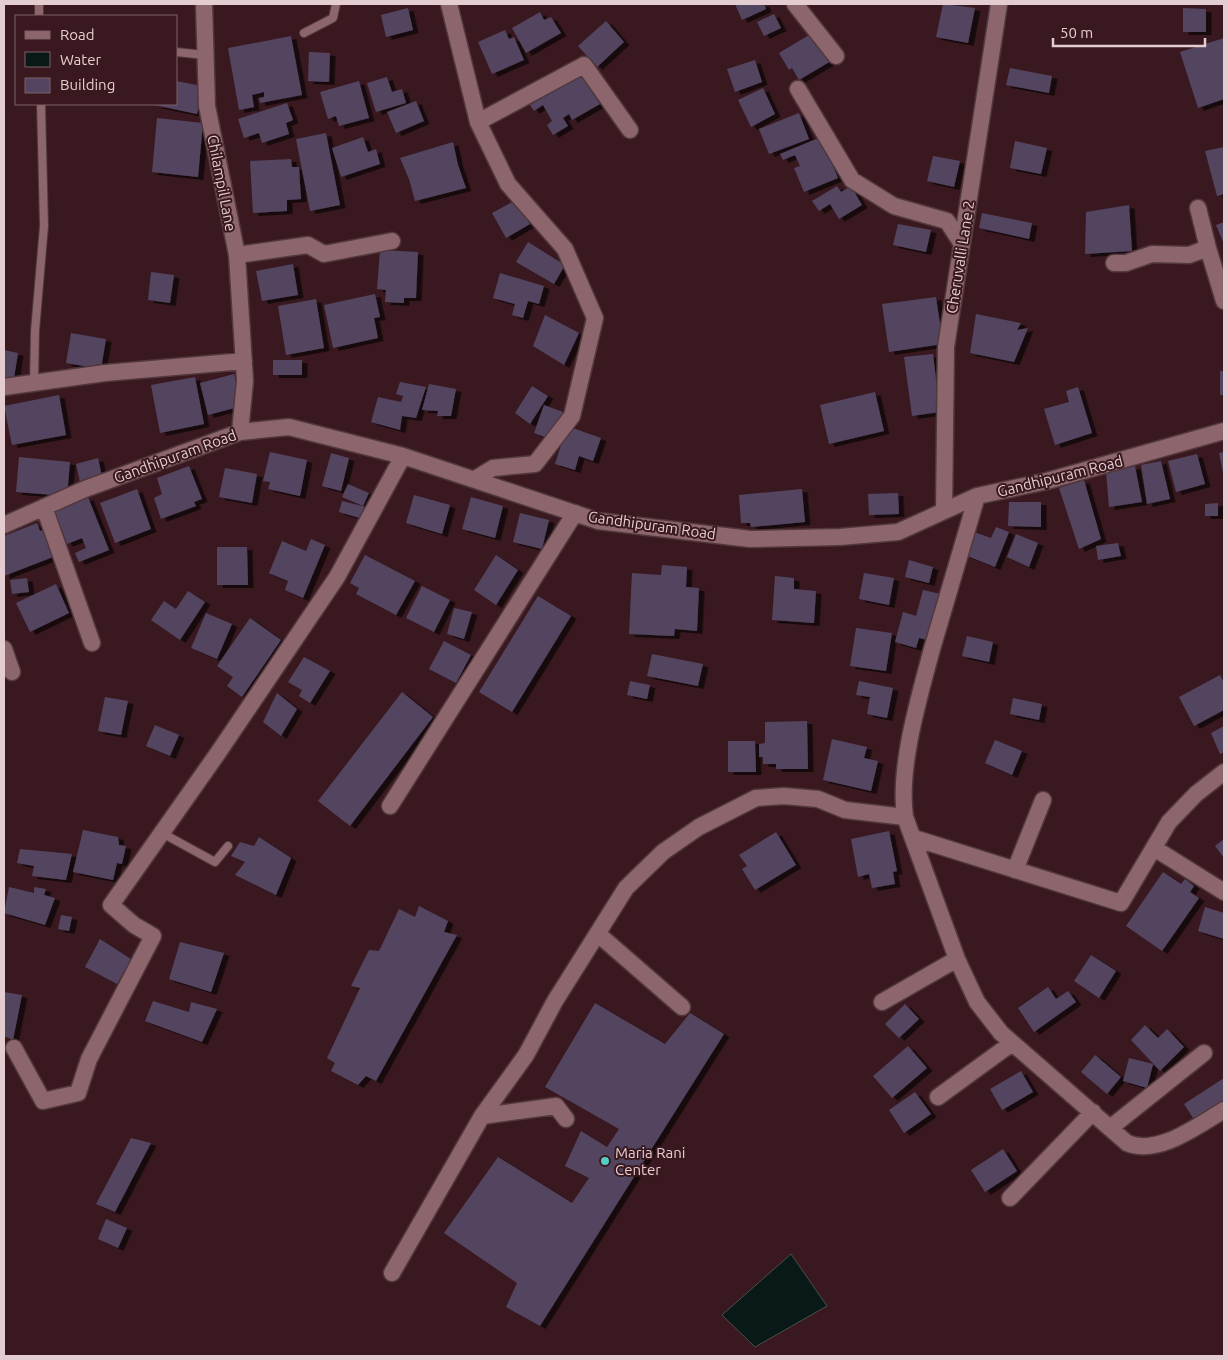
<svg xmlns="http://www.w3.org/2000/svg" width="1228" height="1360" viewBox="0 0 1228 1360" font-family="Ubuntu,sans-serif">
<defs>
<filter id="shadow"><feDropShadow dx="5.5" dy="3" stdDeviation="0" flood-color="#0009"/></filter>
</defs>
<rect width="100%" height="100%" fill="#39191f"/>
<path fill="#091917" stroke="#4b4f4e" d="M 791,1254 L 827,1306 L 755,1347 L 722,1315 Z"/>
<path fill="#534461" filter="url(#shadow)" d="M 735,4 L 764,4 L 766,9 L 742,20 Z
M 943,4 L 975,8 L 968,43 L 936,37 Z
M 408,8 L 413,30 L 386,37 L 381,15 Z
M 1183,8 L 1206,9 L 1206,32 L 1183,32 Z
M 540,12 L 544,20 L 551,17 L 561,33 L 526,53 L 512,28 Z
M 774,14 L 781,28 L 764,36 L 757,22 Z
M 606,21 L 624,42 L 597,67 L 578,46 Z
M 505,30 L 509,39 L 514,37 L 524,60 L 492,74 L 478,42 Z
M 814,32 L 831,61 L 799,80 L 792,68 L 789,70 L 779,53 Z
M 291,36 L 302,95 L 260,103 L 259,98 L 264,97 L 264,92 L 252,95 L 254,107 L 239,110 L 228,48 Z
M 1224,38 L 1224,99 L 1198,108 L 1180,52 Z
M 309,52 L 330,53 L 329,82 L 308,81 Z
M 755,60 L 762,82 L 735,92 L 727,69 Z
M 1010,68 L 1052,76 L 1049,93 L 1006,85 Z
M 583,74 L 600,104 L 572,120 L 569,114 L 563,118 L 568,126 L 553,135 L 547,125 L 552,121 L 543,105 L 534,111 L 530,105 Z
M 387,77 L 392,92 L 402,89 L 406,103 L 376,112 L 367,83 Z
M 176,81 L 202,86 L 197,114 L 154,105 L 176,104 Z
M 359,81 L 369,118 L 339,126 L 336,116 L 328,119 L 320,92 Z
M 763,88 L 775,114 L 751,127 L 738,100 Z
M 416,101 L 424,121 L 396,133 L 387,112 Z
M 287,103 L 293,120 L 286,123 L 289,134 L 262,143 L 259,133 L 244,138 L 238,119 Z
M 799,113 L 809,139 L 769,154 L 759,129 Z
M 157,118 L 203,123 L 198,177 L 152,172 Z
M 326,133 L 340,205 L 310,211 L 296,139 Z
M 363,137 L 368,152 L 376,149 L 380,164 L 341,177 L 332,148 Z
M 821,137 L 838,178 L 804,192 L 794,168 L 800,166 L 795,155 L 783,160 L 780,154 Z
M 1015,141 L 1047,148 L 1041,174 L 1010,168 Z
M 453,142 L 458,165 L 466,188 L 415,201 L 409,179 L 400,158 Z
M 1224,147 L 1224,194 L 1217,196 L 1205,151 Z
M 933,156 L 960,161 L 954,187 L 927,181 Z
M 291,159 L 292,167 L 299,167 L 301,199 L 287,200 L 287,211 L 253,213 L 250,161 Z
M 837,186 L 841,192 L 851,186 L 862,205 L 839,219 L 830,204 L 819,211 L 812,201 Z
M 516,200 L 530,224 L 506,238 L 492,213 Z
M 1129,205 L 1132,251 L 1085,254 L 1086,212 Z
M 982,213 L 1032,223 L 1029,239 L 979,228 Z
M 1224,222 L 1224,244 L 1216,225 Z
M 898,224 L 931,230 L 926,252 L 893,245 Z
M 528,242 L 565,265 L 554,284 L 516,262 Z
M 380,250 L 418,252 L 416,298 L 404,298 L 404,303 L 385,302 L 386,290 L 377,289 Z
M 293,264 L 298,295 L 262,301 L 256,271 Z
M 151,272 L 174,275 L 170,303 L 148,300 Z
M 500,273 L 544,286 L 539,304 L 528,301 L 523,318 L 512,315 L 515,304 L 493,298 Z
M 375,294 L 380,317 L 374,318 L 378,338 L 333,348 L 324,305 Z
M 936,297 L 943,344 L 889,352 L 882,304 Z
M 316,299 L 324,348 L 286,355 L 278,306 Z
M 976,314 L 1021,323 L 1017,330 L 1028,328 L 1014,362 L 970,353 Z
M 545,315 L 579,333 L 564,365 L 533,346 Z
M 71,333 L 106,339 L 101,369 L 66,363 Z
M 4,350 L 18,353 L 14,378 L 4,377 Z
M 933,354 L 940,412 L 912,416 L 904,357 Z
M 273,360 L 302,360 L 302,375 L 273,375 Z
M 1220,371 L 1224,371 L 1224,395 L 1220,395 Z
M 234,374 L 242,406 L 208,415 L 200,383 Z
M 195,377 L 204,424 L 160,433 L 151,385 Z
M 400,382 L 426,387 L 416,418 L 402,416 L 400,430 L 371,422 L 378,397 L 401,402 L 403,396 L 396,394 Z
M 429,384 L 456,389 L 451,416 L 437,416 L 438,411 L 422,410 Z
M 532,386 L 548,396 L 530,424 L 515,413 Z
M 1078,387 L 1092,433 L 1055,445 L 1044,409 L 1069,402 L 1066,391 Z
M 875,392 L 884,431 L 829,444 L 820,405 Z
M 59,395 L 66,435 L 12,445 L 4,406 Z
M 544,405 L 563,412 L 553,440 L 534,433 Z
M 567,426 L 601,438 L 593,461 L 579,456 L 575,470 L 555,464 Z
M 270,452 L 307,460 L 300,496 L 268,489 L 270,482 L 263,481 Z
M 1224,452 L 1224,473 L 1223,473 L 1219,453 Z
M 331,453 L 349,458 L 341,491 L 322,486 Z
M 1197,454 L 1205,484 L 1176,492 L 1168,461 Z
M 19,457 L 70,462 L 67,496 L 16,492 Z
M 98,458 L 102,477 L 80,482 L 76,464 Z
M 1161,461 L 1170,499 L 1147,504 L 1141,465 Z
M 189,466 L 202,499 L 194,502 L 196,506 L 161,519 L 154,498 L 162,494 L 157,478 Z
M 1135,466 L 1142,502 L 1109,507 L 1106,472 Z
M 225,468 L 257,474 L 252,503 L 219,497 Z
M 1084,480 L 1101,539 L 1079,549 L 1059,488 Z
M 348,484 L 369,493 L 363,506 L 342,497 Z
M 137,489 L 151,529 L 115,543 L 100,503 Z
M 802,489 L 805,522 L 751,527 L 750,523 L 741,523 L 739,495 Z
M 898,493 L 899,514 L 869,515 L 868,494 Z
M 414,495 L 450,505 L 442,534 L 406,523 Z
M 88,497 L 109,550 L 79,562 L 75,553 L 86,548 L 82,538 L 67,544 L 54,510 Z
M 471,497 L 503,506 L 495,538 L 462,529 Z
M 342,501 L 366,507 L 363,519 L 339,512 Z
M 1009,502 L 1041,502 L 1041,527 L 1008,526 Z
M 1218,503 L 1218,516 L 1205,516 L 1205,504 Z
M 520,513 L 549,520 L 542,549 L 513,542 Z
M 37,523 L 40,531 L 49,528 L 54,541 L 48,543 L 53,557 L 4,576 L 4,536 Z
M 996,527 L 1009,532 L 995,567 L 965,555 L 974,532 L 991,538 Z
M 1016,534 L 1038,543 L 1029,567 L 1007,557 Z
M 311,539 L 325,545 L 303,598 L 285,590 L 288,581 L 269,573 L 282,541 L 306,551 Z
M 1118,543 L 1121,556 L 1098,560 L 1096,546 Z
M 217,547 L 247,547 L 248,585 L 217,585 Z
M 365,555 L 415,581 L 396,615 L 356,594 L 359,588 L 350,583 Z
M 496,555 L 518,570 L 496,605 L 474,590 Z
M 909,560 L 933,567 L 929,583 L 905,577 Z
M 662,565 L 687,567 L 686,587 L 699,588 L 697,631 L 675,629 L 674,636 L 629,634 L 632,573 L 661,575 Z
M 864,573 L 894,578 L 889,605 L 859,599 Z
M 775,576 L 794,578 L 794,589 L 816,591 L 814,623 L 772,620 Z
M 27,578 L 29,592 L 12,594 L 10,580 Z
M 56,584 L 69,613 L 30,632 L 16,603 Z
M 422,586 L 450,600 L 434,632 L 406,618 Z
M 923,590 L 945,595 L 932,641 L 919,638 L 916,648 L 895,642 L 903,612 L 916,616 Z
M 188,591 L 205,602 L 180,640 L 151,620 L 164,601 L 176,609 Z
M 538,596 L 571,616 L 512,712 L 479,692 Z
M 454,608 L 472,612 L 464,639 L 447,634 Z
M 206,613 L 232,624 L 217,659 L 191,648 Z
M 250,618 L 281,640 L 242,697 L 227,686 L 233,677 L 217,666 Z
M 856,628 L 892,633 L 886,671 L 850,666 Z
M 967,636 L 993,642 L 989,662 L 962,656 Z
M 444,641 L 471,655 L 456,683 L 429,669 Z
M 652,654 L 703,664 L 698,686 L 647,676 Z
M 304,657 L 330,671 L 310,703 L 299,696 L 302,690 L 288,682 Z
M 1220,675 L 1224,683 L 1224,710 L 1194,726 L 1179,697 Z
M 630,681 L 650,685 L 647,699 L 627,695 Z
M 859,681 L 893,688 L 887,718 L 867,714 L 870,697 L 856,695 Z
M 402,692 L 433,717 L 350,826 L 318,801 Z
M 277,693 L 297,709 L 281,736 L 263,722 Z
M 105,697 L 128,701 L 121,735 L 98,731 Z
M 1013,698 L 1042,704 L 1039,720 L 1010,714 Z
M 807,721 L 808,769 L 776,769 L 776,764 L 763,764 L 763,757 L 759,757 L 759,744 L 765,743 L 765,722 Z
M 155,725 L 179,735 L 170,756 L 146,746 Z
M 1224,726 L 1224,752 L 1220,754 L 1211,733 Z
M 832,739 L 867,747 L 864,758 L 878,761 L 871,791 L 823,780 Z
M 995,740 L 1022,751 L 1012,775 L 985,763 Z
M 728,741 L 755,741 L 756,772 L 728,772 Z
M 83,830 L 118,837 L 119,845 L 126,846 L 122,864 L 117,863 L 113,880 L 73,872 Z
M 889,831 L 897,871 L 893,872 L 895,884 L 872,888 L 869,874 L 858,877 L 851,839 Z
M 776,832 L 796,865 L 755,890 L 742,869 L 747,866 L 739,855 Z
M 259,837 L 291,858 L 276,895 L 235,875 L 245,862 L 231,856 L 240,842 L 254,846 Z
M 1224,839 L 1224,858 L 1215,846 Z
M 20,849 L 72,854 L 66,880 L 32,876 L 34,866 L 17,863 Z
M 1163,872 L 1181,884 L 1185,879 L 1194,886 L 1190,892 L 1199,898 L 1162,951 L 1126,926 Z
M 9,887 L 34,893 L 34,887 L 46,889 L 44,895 L 55,898 L 45,925 L 4,913 Z
M 419,906 L 448,921 L 444,932 L 457,935 L 376,1081 L 366,1076 L 358,1085 L 331,1071 L 335,1063 L 327,1058 L 360,988 L 351,986 L 369,950 L 379,951 L 399,909 L 415,917 Z
M 1205,907 L 1224,913 L 1224,939 L 1198,931 Z
M 61,915 L 72,917 L 69,931 L 58,929 Z
M 100,939 L 131,959 L 117,984 L 85,967 Z
M 180,942 L 224,953 L 211,992 L 169,979 Z
M 1091,955 L 1116,971 L 1099,998 L 1074,981 Z
M 1048,987 L 1056,999 L 1068,991 L 1076,1002 L 1034,1032 L 1018,1008 Z
M 4,992 L 22,995 L 13,1040 L 4,1036 Z
M 153,1001 L 189,1012 L 191,1002 L 217,1009 L 202,1042 L 145,1021 Z
M 595,1003 L 665,1044 L 690,1013 L 724,1034 L 540,1326 L 506,1307 L 517,1283 L 444,1233 L 498,1157 L 572,1203 L 589,1178 L 565,1166 L 581,1131 L 607,1147 L 619,1129 L 545,1087 Z
M 905,1004 L 919,1019 L 899,1038 L 885,1024 Z
M 1145,1025 L 1158,1038 L 1167,1029 L 1184,1047 L 1160,1071 L 1131,1040 Z
M 908,1046 L 927,1068 L 892,1098 L 873,1076 Z
M 1095,1055 L 1121,1077 L 1107,1094 L 1081,1072 Z
M 1129,1058 L 1153,1064 L 1147,1088 L 1123,1081 Z
M 1021,1071 L 1033,1092 L 1002,1110 L 990,1089 Z
M 1224,1078 L 1224,1102 L 1195,1121 L 1184,1104 Z
M 915,1092 L 931,1114 L 904,1133 L 889,1110 Z
M 131,1138 L 151,1143 L 115,1212 L 96,1204 Z
M 1003,1149 L 1017,1171 L 985,1192 L 971,1170 Z
M 106,1219 L 127,1228 L 118,1248 L 98,1239 Z"/>
<g fill="none" stroke-linecap="round" stroke-linejoin="round">
<g stroke="#51383d" stroke-width="10">
<path id="lane" d="M 39,16 L 39,4
M 304,33 L 333,18 L 336,4
M 176,52 L 205,55
M 34,383 L 35,331 L 44,226 L 41,104
M 162,833 L 215,862 L 228,846"/>
</g>
<g stroke="#51383d" stroke-width="19">
<path id="street" d="M 204,4 L 207,106 L 237,255 L 245,381 L 240,432
M 449,4 L 478,122 L 508,184 L 565,249 L 595,318 L 572,416 L 535,464 L 493,468 L 475,479
M 795,4 L 836,56
M 798,89 L 852,180 L 894,206 L 947,221 L 962,244
M 478,122 L 584,65 L 630,130
M 1198,208 L 1208,248 L 1224,301
M 237,255 L 308,245 L 324,254 L 392,241
M 1114,263 L 1126,263 L 1152,254 L 1189,255 L 1208,248
M 4,387 L 105,373 L 244,361
M 977,496 C 962,547 947,598 932,649 C 919,698 898,767 905,817 L 957,959 L 977,1002 L 1001,1033 L 1127,1143 C 1158,1156 1197,1126 1224,1110
M 44,507 L 92,643
M 944,511 L 946,347 L 999,4
M 4,525 L 85,489 L 240,432 L 289,427 L 403,456 L 598,521 L 750,539 L 840,537 L 898,532 L 977,496 L 1047,481 L 1224,431
M 4,649 L 12,672
M 390,806 L 575,513
M 914,838 L 1121,903 L 1169,822 L 1196,794 L 1224,772
M 1154,848 L 1224,892
M 1015,870 L 1043,800
M 598,934 L 682,1007
M 882,1002 L 957,959
M 14,1048 L 43,1101 L 78,1093 L 89,1059 L 153,936 L 134,925 L 111,905 L 218,753 L 337,577 L 403,456
M 938,1097 L 1012,1043
M 482,1116 L 556,1106 L 566,1119
M 1110,1128 L 1204,1053
M 1010,1198 L 1093,1112
M 392,1273 L 482,1116 L 526,1055 L 555,1001 L 626,888 L 663,852 L 699,827 L 756,798 L 784,796 L 818,799 L 845,810 L 905,817"/>
</g>
<use href="#lane" stroke="#8d656c" stroke-width="8"/>
<use href="#street" stroke="#8d656c" stroke-width="16"/>
</g>
<circle fill="#55cec4" stroke="#39191f" stroke-width="2" cx="605" cy="1161" r="5"/>
<g text-anchor="middle" dominant-baseline="central" stroke-width="4" stroke-linejoin="round" paint-order="stroke">
<g font-size="15" fill="#e4cdd0" stroke="#39191f">
<text transform="translate(222 183) rotate(79)">Chilampil Lane</text>
<text transform="translate(960 257) rotate(-81)">Cheruvalli Lane 2</text>
<text transform="translate(175 456) rotate(-20)">Gandhipuram Road</text>
<text transform="translate(1060 476) rotate(-14)">Gandhipuram Road</text>
<text transform="translate(652 525) rotate(8)">Gandhipuram Road</text>
</g>
<g font-size="15" fill="#e4cdd0" stroke="#39191f" text-anchor="start">
<text x="615" y="1152">Maria Rani<tspan x="615" dy="17">Center</tspan></text>
</g>
</g>
<rect width="1228" height="1360" fill="none" stroke="#e4cdd0" stroke-width="10"/>
<rect x="15" y="15" width="162" height="90" fill="#39191f" stroke="#7d6166"/>
<rect x="25" y="31" width="25" height="8" fill="#8d656c" stroke="#7d6166"/>
<text x="60" y="40" font-size="15" fill="#e4cdd0">Road</text>
<rect x="25" y="52" width="25" height="15" fill="#091917" stroke="#7d6166"/>
<text x="60" y="65" font-size="15" fill="#e4cdd0">Water</text>
<rect x="25" y="78" width="25" height="15" fill="#534461" stroke="#7d6166"/>
<text x="60" y="90" font-size="15" fill="#e4cdd0">Building</text>
<path d="M1053 38v8h152v-8" fill="none" stroke="#e4cdd0" stroke-width="2.5"/>
<text x="1060" y="38" font-size="15" fill="#e4cdd0" stroke="#39191f" stroke-width="4" paint-order="stroke">50 m</text>
</svg>
